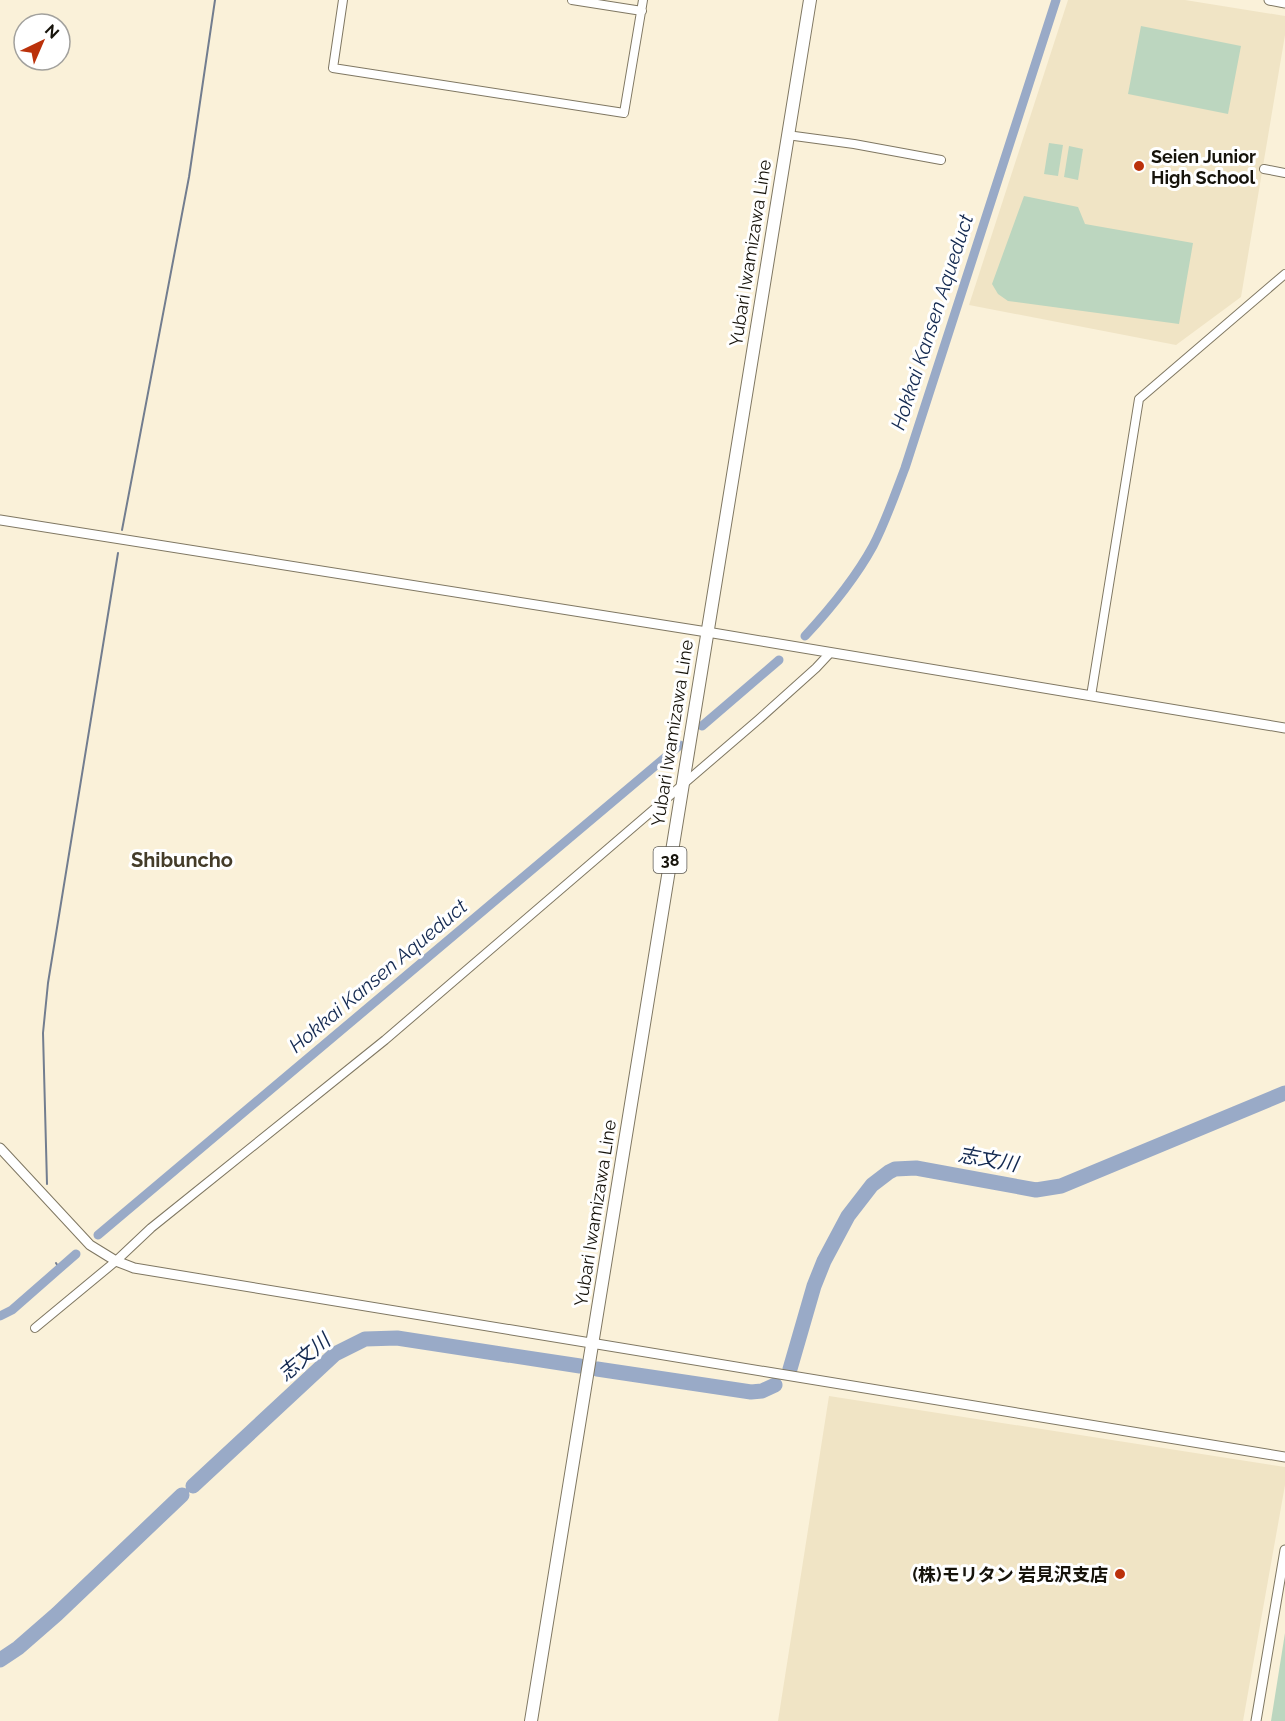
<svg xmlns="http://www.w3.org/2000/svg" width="1285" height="1721" viewBox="0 0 1285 1721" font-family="Raleway,'Noto Sans JP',sans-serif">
<rect width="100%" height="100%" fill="#faf1d9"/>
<path fill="#f0e4c5" d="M 1068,0 L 1185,0 L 1285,16 L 1285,35 L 1241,297 L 1176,345 L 969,305 Z
M 829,1396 L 1285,1467 L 1285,1485 L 1243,1721 L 778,1721 Z"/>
<path fill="#bcd6bf" d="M 1141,26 L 1241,46 L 1228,114 L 1128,94 Z
M 1049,143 L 1063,145 L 1058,176 L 1044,174 Z
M 1069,146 L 1083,149 L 1078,180 L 1064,177 Z
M 1024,196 L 1078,207 L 1085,224 L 1193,243 L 1179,324 L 1008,301 L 998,294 L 992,284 Z
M 1285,1633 L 1285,1721 L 1271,1721 Z"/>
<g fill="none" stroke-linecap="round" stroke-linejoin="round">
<path stroke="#727d8f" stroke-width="2" d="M 122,530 L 189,177 L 215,0
M 47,1184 L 43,1033 L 48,983 L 118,553
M 56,1263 L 59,1268"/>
<path stroke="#99aac7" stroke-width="9" d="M 805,636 C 831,608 855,579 873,546 C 886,521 895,494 905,468 L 1056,0
M 702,726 L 779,660
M 98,1235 L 680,745
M 0,1316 L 12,1310 L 76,1254"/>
<path stroke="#99aac7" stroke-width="15" d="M 597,1369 L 751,1392 L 762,1391 L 775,1385
M 790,1369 L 814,1286 L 824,1261 L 848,1216 L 872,1185 L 889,1172 L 895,1169 L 916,1168 L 1036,1190 L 1061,1186 L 1285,1093
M 193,1486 L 335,1354 L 365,1339 L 397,1338 L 580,1366
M 0,1660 L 18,1648 L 57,1614 L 182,1495"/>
<g stroke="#7f7762" stroke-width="10">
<path id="minor" d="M 343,0 L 333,68 L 624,113 L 643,0
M 572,0 L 642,11
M 787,135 L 854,144 L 941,160
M 1264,169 L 1285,173
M 1091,696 L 1139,399 L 1285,274
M 35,1328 L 116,1261 L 151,1228 L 385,1040 L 758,720 L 816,668 L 830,653"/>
</g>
<g stroke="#7f7762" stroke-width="11">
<path id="tertiary" d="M 1269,0 L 1285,3
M 0,520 L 707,632 L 1285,728
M 0,1148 L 90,1245 L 116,1261 L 134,1268 L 1285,1457
M 1256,1721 L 1285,1550"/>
</g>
<g stroke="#7f7762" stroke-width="14">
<path id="primary" d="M 531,1721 L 810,0"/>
</g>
<use href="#minor" stroke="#fff" stroke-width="8"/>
<use href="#tertiary" stroke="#fff" stroke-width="9"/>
<use href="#primary" stroke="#fff" stroke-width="12"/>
</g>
<g fill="#bb310a" stroke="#fff" stroke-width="2">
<circle cx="1139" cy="166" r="6"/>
<circle cx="1120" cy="1574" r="6"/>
</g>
<g text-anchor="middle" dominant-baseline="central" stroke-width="6" stroke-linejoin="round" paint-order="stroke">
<rect fill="#fff" stroke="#5c5a54" stroke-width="1.5" x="653.5" y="847" width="33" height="26" rx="4.5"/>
<g font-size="16" font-weight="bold" fill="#16130b">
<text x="670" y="860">38</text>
</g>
<g font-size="18" font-weight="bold" fill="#16130b" stroke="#fff" text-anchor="start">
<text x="1151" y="156">Seien Junior<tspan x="1151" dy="21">High School</tspan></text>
<text x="1108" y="1574" text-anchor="end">(株)モリタン 岩見沢支店</text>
</g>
<g font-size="18" fill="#16130b" stroke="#fff">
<text transform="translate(750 253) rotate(-81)">Yubari Iwamizawa Line</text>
<text transform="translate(672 733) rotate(-81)">Yubari Iwamizawa Line</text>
<text transform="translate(595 1213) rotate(-81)">Yubari Iwamizawa Line</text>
</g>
<g font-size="20" font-style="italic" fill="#132950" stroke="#fff">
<text transform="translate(932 322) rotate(-72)">Hokkai Kansen Aqueduct</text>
<text transform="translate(378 976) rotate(-40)">Hokkai Kansen Aqueduct</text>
<text transform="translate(988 1159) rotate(10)">志文川</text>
<text transform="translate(304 1357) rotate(-40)">志文川</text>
</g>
<g font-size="20" font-weight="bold" fill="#443c29" stroke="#fff">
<text x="182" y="860">Shibuncho</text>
</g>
</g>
<g transform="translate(42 42) rotate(44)"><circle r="28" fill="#ffffff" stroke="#a2a19d" stroke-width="1.5"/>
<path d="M0-4.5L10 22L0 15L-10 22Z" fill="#bb310a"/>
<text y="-9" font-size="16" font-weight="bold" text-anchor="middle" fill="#16130b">N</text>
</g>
</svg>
